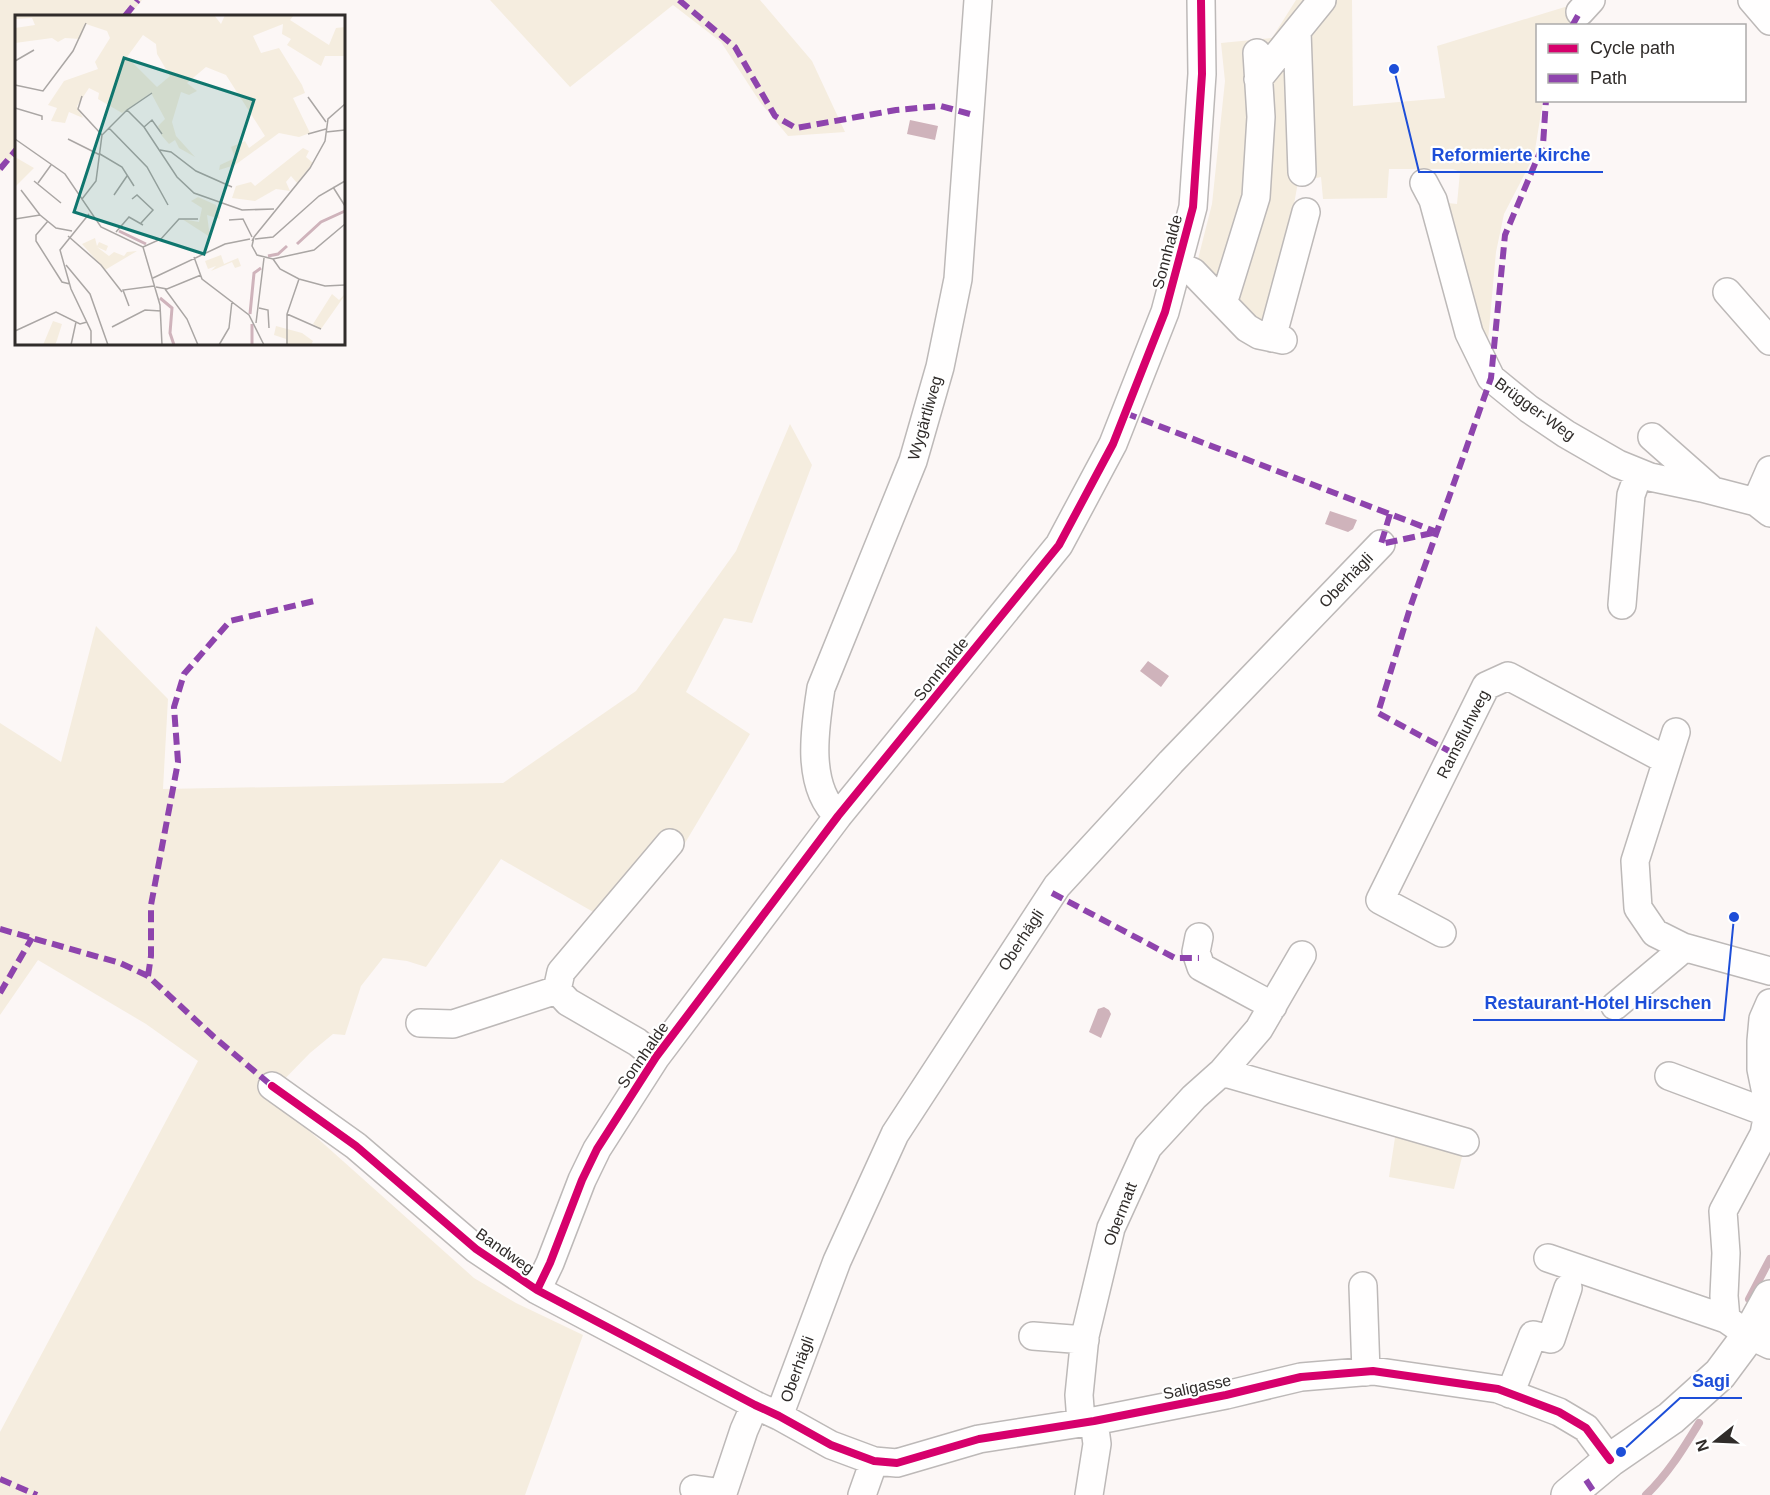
<svg xmlns="http://www.w3.org/2000/svg" width="1770" height="1495" viewBox="0 0 1770 1495" font-family="Arial,sans-serif">
<rect width="100%" height="100%" fill="#fcf7f6"/>
<path fill="#f5eddf" d="M 0,0 L 142,0 L 129,16 L 16,16 L 16,152 L 0,172 Z
M 490,0 L 760,0 L 812,61 L 845,132 L 788,136 L 760,102 L 721,42 L 673,5 L 570,87 Z
M 1296,0 L 1352,0 L 1353,106 L 1445,98 L 1437,46 L 1578,3 L 1578,8 L 1569,25 L 1538,26 L 1538,100 L 1543,101 L 1534,156 L 1504,214 L 1496,252 L 1487,351 L 1448,203 L 1457,204 L 1460,172 L 1453,169 L 1389,169 L 1387,198 L 1323,199 L 1321,177 L 1298,182 L 1276,305 L 1264,320 L 1248,318 L 1198,259 L 1212,204 L 1225,81 L 1221,43 L 1272,38 Z
M 790,424 L 812,465 L 752,623 L 724,618 L 686,692 L 750,734 L 685,843 L 668,836 L 602,917 L 501,859 L 426,967 L 407,961 L 383,958 L 361,986 L 345,1035 L 333,1034 L 310,1053 L 269,1095 L 474,1278 L 516,1303 L 583,1335 L 525,1495 L 0,1495 L 0,1432 L 198,1061 L 146,1024 L 38,960 L 0,1015 L 0,723 L 61,762 L 96,626 L 168,699 L 163,789 L 503,783 L 636,691 L 736,551 Z
M 1396,1131 L 1464,1149 L 1454,1189 L 1389,1177 Z"/>
<path fill="#cfb3bb" d="M 910,120 L 938,126 L 935,140 L 907,134 Z
M 1330,511 L 1357,520 L 1353,529 L 1348,532 L 1325,524 Z
M 1148,661 L 1169,676 L 1161,687 L 1140,671 Z
M 1104,1007 L 1109,1010 L 1111,1014 L 1101,1038 L 1089,1032 L 1098,1009 Z"/>
<g fill="none" stroke-linecap="round" stroke-linejoin="round">
<path stroke="#cfb3bb" stroke-width="8" d="M 1749,1299 L 1770,1259
M 1646,1495 C 1668,1474 1683,1449 1699,1423"/>
<g stroke="#bdb9b8" stroke-width="30">
<path id="minor" d="M 1752,0 L 1770,21
M 1580,12 L 1591,0
M 1297,31 L 1302,172
M 1258,79 L 1322,0
M 1424,183 L 1433,200 L 1469,333 L 1491,378 L 1529,409 L 1566,434 L 1618,464 L 1650,477 L 1702,488 L 1756,502 L 1770,513
M 1177,265 L 1193,272 L 1247,328 L 1259,335 L 1283,340
M 1727,292 L 1770,341
M 1222,300 L 1226,294 L 1256,197 L 1261,117 L 1257,53
M 1272,338 L 1306,212
M 1652,437 L 1712,490
M 1756,502 L 1770,470
M 1622,605 L 1631,495 L 1639,473
M 1676,732 L 1635,861 L 1638,908 L 1655,933 L 1683,947 L 1770,971
M 838,816 C 805,786 815,727 821,688 L 913,461 L 940,367 L 958,279 L 978,0
M 1442,933 L 1380,900 L 1486,686 L 1508,676 L 1666,760
M 1199,937 L 1196,952 L 1201,967 L 1273,1006
M 1770,1003 L 1763,1019 L 1761,1041 L 1761,1069 L 1769,1108 L 1764,1134 L 1723,1211 L 1726,1253 L 1724,1296 L 1726,1319 L 1749,1335 L 1770,1345
M 1615,1006 L 1677,954 L 1683,947
M 420,1023 L 453,1024 L 557,990
M 656,1057 L 637,1042 L 568,1002 L 557,990 L 561,972 L 670,843
M 1222,1072 L 1465,1142
M 1669,1076 L 1768,1113
M 272,1086 L 356,1146 L 476,1249 L 537,1290 L 755,1405 L 779,1416 L 831,1445 L 874,1461 L 897,1463 L 979,1439 L 1094,1421 L 1226,1395 L 1301,1377 L 1373,1371 L 1498,1389 L 1559,1412 L 1586,1428 L 1610,1460
M 1548,1258 L 1726,1319
M 1363,1286 L 1366,1372
M 537,1290 L 550,1263 L 582,1180 L 597,1149 L 656,1057 L 838,816 L 1059,545 L 1113,444 L 1165,312 L 1193,207 L 1202,74 L 1201,0
M 1033,1336 L 1085,1340
M 1510,1394 L 1533,1335 L 1551,1339 L 1568,1288
M 779,1416 L 837,1261 L 895,1134 L 1057,886 L 1171,762 L 1381,544
M 1081,1422 L 1079,1395 L 1085,1336 L 1111,1228 L 1148,1147 L 1194,1097 L 1222,1072 L 1259,1029 L 1302,955
M 694,1489 L 723,1493 L 744,1430 L 755,1405
M 862,1495 L 874,1461
M 1089,1495 L 1097,1444 L 1094,1421"/>
</g>
<g stroke="#bdb9b8" stroke-width="36">
<path id="major" d="M 1568,1495 L 1610,1460 L 1671,1418 L 1720,1374 L 1749,1335 L 1770,1297"/>
</g>
<use href="#minor" stroke="#fffefe" stroke-width="27"/>
<use href="#major" stroke="#fffefe" stroke-width="33"/>
<path stroke="#8e44ad" stroke-width="6" stroke-dasharray="12 6" stroke-linecap="butt" d="M 679,0 L 735,47 L 775,116 L 796,128 L 896,110 L 941,106 L 970,114
M 125,16 L 138,0
M 1572,26 L 1580,12
M 0,169 L 16,150
M 1125,413 L 1437,532
M 1390,514 L 1381,544 L 1437,532
M 1453,753 L 1378,713 L 1411,605 L 1491,378 L 1505,235 L 1543,145 L 1546,100
M 1052,893 L 1175,958 L 1199,958
M 0,929 L 120,963 L 148,976 L 214,1037 L 272,1086
M 148,976 L 151,956 L 151,905 L 178,762 L 174,707 L 184,674 L 230,621 L 314,601
M 0,993 L 32,938
M 0,1479 L 37,1495
M 1586,1480 L 1596,1495"/>
<g stroke="#fff" stroke-width="11">
<path id="cycleway" d="M 272,1086 L 356,1146 L 476,1249 L 537,1290 L 755,1405 L 779,1416 L 831,1445 L 874,1461 L 897,1463 L 979,1439 L 1094,1421 L 1226,1395 L 1301,1377 L 1373,1371 L 1498,1389 L 1559,1412 L 1586,1428 L 1610,1460
M 537,1290 L 550,1263 L 582,1180 L 597,1149 L 656,1057 L 838,816 L 1059,545 L 1113,444 L 1165,312 L 1193,207 L 1202,74 L 1201,0"/>
</g>
<use href="#cycleway" stroke="#d6006c" stroke-width="8"/>
</g>
<g text-anchor="middle" dominant-baseline="central" stroke-width="4.5" stroke-linejoin="round" paint-order="stroke">
<g font-size="16" fill="#302c2a" stroke="#fff">
<text transform="translate(1167 252) rotate(-75)">Sonnhalde</text>
<text transform="translate(1535 409) rotate(36)">Brügger-Weg</text>
<text transform="translate(925 418) rotate(-74)">Wygärtliweg</text>
<text transform="translate(1346 580) rotate(-46)">Oberhägli</text>
<text transform="translate(941 669) rotate(-51)">Sonnhalde</text>
<text transform="translate(1463 734) rotate(-63)">Ramsfluhweg</text>
<text transform="translate(1021 940) rotate(-57)">Oberhägli</text>
<text transform="translate(643 1055) rotate(-55)">Sonnhalde</text>
<text transform="translate(1120 1214) rotate(-69)">Obermatt</text>
<text transform="translate(505 1251) rotate(35)">Bandweg</text>
<text transform="translate(797 1369) rotate(-70)">Oberhägli</text>
<text transform="translate(1197 1387) rotate(-12)">Saligasse</text>
</g>
</g>
<g transform="translate(15 15)">
<rect width="330" height="330" fill="#fcf7f6"/>
<path d="M 0,0 L 199,0 L 206,9 L 210,0 L 279,0 L 275,5 L 314,30 L 321,13 L 330,12 L 330,41 L 310,41 L 306,51 L 272,30 L 276,24 L 267,19 L 268,9 L 238,21 L 246,38 L 264,33 L 287,70 L 290,78 L 278,83 L 295,118 L 284,122 L 264,118 L 220,150 L 204,155 L 205,150 L 220,143 L 216,132 L 230,126 L 234,133 L 250,121 L 211,60 L 191,52 L 172,68 L 182,76 L 174,80 L 166,77 L 157,107 L 161,121 L 180,142 L 164,133 L 160,125 L 154,129 L 147,121 L 143,111 L 150,104 L 136,78 L 107,98 L 83,84 L 84,78 L 74,73 L 62,91 L 68,103 L 54,97 L 50,108 L 36,106 L 42,93 L 33,90 L 49,66 L 83,54 L 80,47 L 95,23 L 92,16 L 71,9 L 65,24 L 50,23 L 43,27 L 37,23 L 0,28 L 0,13 L 20,10 L 17,3 L 0,4 ZM 128,20 L 141,29 L 142,39 L 155,61 L 142,72 L 112,42 ZM 288,133 L 294,136 L 291,142 L 298,148 L 282,168 L 276,161 L 271,167 L 275,176 L 261,174 L 240,186 L 217,183 L 221,171 L 236,167 L 240,171 ZM 0,142 L 19,153 L 0,172 ZM 183,182 L 201,190 L 204,200 L 205,204 L 192,200 L 195,222 L 167,204 L 184,207 L 187,193 L 176,186 ZM 80,223 L 82,231 L 84,227 L 93,231 L 91,236 L 82,232 L 94,241 L 99,237 L 109,241 L 112,237 L 122,236 L 90,255 L 67,229 ZM 206,240 L 209,249 L 223,243 L 226,251 L 220,253 L 217,247 L 196,256 L 201,251 L 193,254 L 190,246 ZM 317,279 L 324,285 L 330,279 L 330,280 L 306,314 L 298,309 ZM 38,306 L 47,309 L 42,325 L 40,330 L 28,330 ZM 261,311 L 287,318 L 298,326 L 296,330 L 271,330 L 271,324 L 259,320 Z" fill="#f5eddf" fill-rule="evenodd"/>
<path fill="none" stroke="#cfb3bb" stroke-width="3" d="M 104,216 L 131,229M 282,229 L 306,207 L 330,196M 253,241 L 263,239 L 272,231M 145,283 L 157,293 L 155,318 L 159,330M 235,299 L 239,258 L 246,253M 237,309 L 237,330"/>
<path fill="none" stroke="#aaa6a4" stroke-width="1.5" d="M 0,46 L 19,35M 0,70 L 28,76 L 58,36 L 71,8M 67,81 L 63,94 L 87,120M 293,82 L 311,107M 0,93 L 27,101 L 27,105M 112,95 L 129,112 L 162,162 L 179,178 L 227,195 L 259,194M 129,112 L 137,105 L 147,119M 94,113 L 132,152 L 153,190M 311,117 L 330,115M 293,119 L 311,114M 0,124 L 50,159 L 86,212 L 128,232 L 145,290 L 147,330M 53,124 L 85,140M 145,135 L 156,137 L 181,156 L 217,172M 85,139 L 107,152 L 119,171M 19,166 L 46,188M 23,168 L 36,150M 318,172 L 330,191M 6,175 L 25,200M 99,180 L 112,161M 67,184 L 81,166 L 87,120 L 112,95 L 137,78M 117,184 L 122,180 L 138,195 L 126,208M 74,199 L 45,235 L 56,274 L 76,316 L 76,330M 0,204 L 25,200 L 41,213 L 57,216M 214,205 L 228,204 L 237,222M 33,206 L 21,220 L 21,226 L 47,267 L 55,269M 101,217 L 114,202 L 128,210M 53,221 L 86,250 L 107,277M 239,222 L 295,153 L 310,126 L 313,104 L 330,89M 240,224 L 258,222 L 304,181 L 330,166M 237,226 L 239,222 L 237,231 L 242,240 L 258,244 L 299,235 L 330,209M 128,232 L 146,224 L 164,204 L 183,204M 179,242 L 187,264 L 234,300 L 249,330M 258,244 L 265,254 L 284,264 L 310,271 L 330,270M 51,250 L 75,279 L 93,330M 138,263 L 210,229 L 235,224M 141,272 L 152,274 L 186,260M 150,274 L 172,304 L 183,330M 114,291 L 108,275 L 139,271M 244,293 L 253,295 L 254,313M 272,299 L 306,314M 241,308 L 249,243M 97,312 L 130,295 L 146,296M 0,316 L 41,297 L 65,309 L 72,307M 56,330 L 61,307M 204,330 L 214,313 L 217,286M 272,330 L 272,299 L 284,264"/>
<path fill="#0f766e" fill-opacity="0.15" stroke="#0f766e" stroke-width="3" d="M 109,43 L 239,85 L 189,239 L 59,197 Z"/>
<rect width="330" height="330" fill="none" stroke="#302c2a" stroke-width="3"/>
</g>
<path fill="none" stroke="#1d4ed8" stroke-width="2" d="M1394 69L1419 172H1603M1734 917L1724 1020H1473M1621 1452L1680 1398H1742"/>
<g fill="#1d4ed8" stroke="#fff" stroke-width="2">
<circle cx="1394" cy="69" r="6"/>
<circle cx="1734" cy="917" r="6"/>
<circle cx="1621" cy="1452" r="6"/>
</g>
<g font-size="18" text-anchor="middle" font-weight="bold" fill="#1d4ed8" stroke="#fff" stroke-width="4.5" stroke-linejoin="round" paint-order="stroke">
<text x="1511" y="161">Reformierte kirche</text>
<text x="1598" y="1009">Restaurant-Hotel Hirschen</text>
<text x="1711" y="1387">Sagi</text>
</g>
<rect x="1536" y="24" width="210" height="78" fill="#ffffff" stroke="#acabaa" stroke-width="1.5"/>
<rect x="1548" y="44" width="30" height="9" fill="#d6006c" stroke="#acabaa" stroke-width="1.5"/>
<text x="1590" y="54" font-size="18" fill="#302c2a">Cycle path</text>
<rect x="1548" y="74" width="30" height="9" fill="#8e44ad" stroke="#acabaa" stroke-width="1.5"/>
<text x="1590" y="84" font-size="18" fill="#302c2a">Path</text>
<g transform="translate(1716 1441) rotate(252)" stroke="#ffffff" stroke-width="4.5" paint-order="stroke">
<path d="M0-4.5L10 22L0 15L-10 22Z" fill="#302c2a"/>
<text y="-9" font-size="16" font-weight="bold" text-anchor="middle" fill="#302c2a">N</text>
</g>
</svg>
